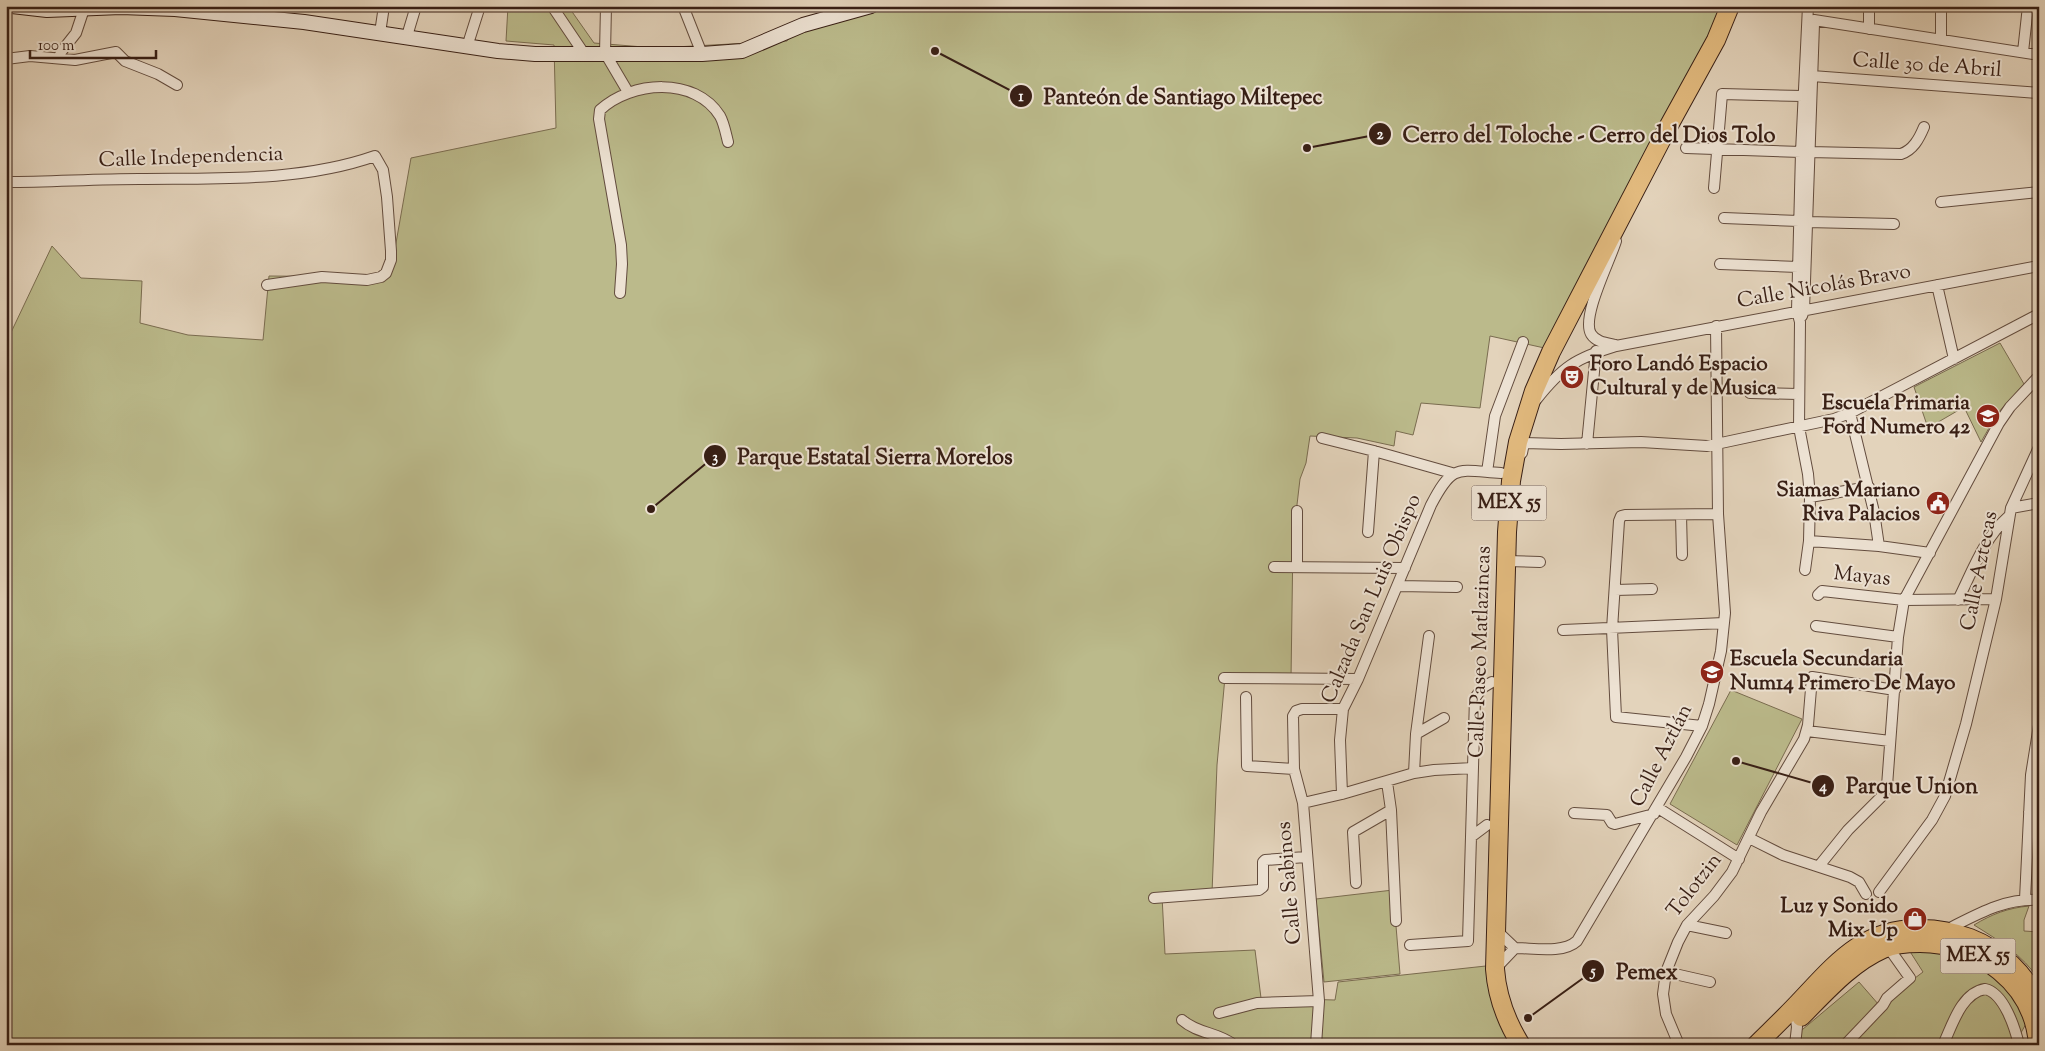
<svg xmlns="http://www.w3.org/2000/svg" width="2045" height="1051" viewBox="0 0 2045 1051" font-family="'Sorts Mill Goudy',serif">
<rect width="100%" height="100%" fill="#e3d3bb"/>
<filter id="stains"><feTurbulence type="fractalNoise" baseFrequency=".004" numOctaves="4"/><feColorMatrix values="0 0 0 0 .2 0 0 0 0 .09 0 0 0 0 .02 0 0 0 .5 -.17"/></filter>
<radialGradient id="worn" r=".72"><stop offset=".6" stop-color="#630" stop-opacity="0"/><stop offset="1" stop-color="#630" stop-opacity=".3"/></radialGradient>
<path fill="#bbba8b" stroke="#7a6c50" d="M 508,6 L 568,6 L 594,43 L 656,48 L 787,41 L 795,27 L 873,6 L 1014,6 L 1015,8 L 1025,6 L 1727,6 L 1549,349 L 1490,336 L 1480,408 L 1421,403 L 1413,435 L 1396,431 L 1394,446 L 1357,438 L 1310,436 L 1306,463 L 1300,479 L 1293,539 L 1291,679 L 1225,677 L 1217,765 L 1212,893 L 1162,896 L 1165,954 L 1255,950 L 1261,998 L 1335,1000 L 1338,982 L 1495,965 L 1520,1045 L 6,1045 L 6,343 L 52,246 L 81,278 L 142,281 L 140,323 L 188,335 L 263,340 L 269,276 L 390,277 L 411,158 L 556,128 L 554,45 L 506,41 Z
M 2000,343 L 2024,384 L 1997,414 L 1981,442 L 1964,407 L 1928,428 L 1914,387 Z
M 1731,690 L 1802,719 L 1737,845 L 1670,804 Z
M 1393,890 L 1400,974 L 1324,982 L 1316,899 Z
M 2029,906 L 2024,920 L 2024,931 L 2039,932 L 2039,980 C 2023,955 1998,940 1974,925 C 1992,914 2008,908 2029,906 Z
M 1946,942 L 2039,1001 L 2014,1045 L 1784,1045 L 1859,982 L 1879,1005 L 1923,972 L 1909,950 Z"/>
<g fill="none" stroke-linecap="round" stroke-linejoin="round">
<g stroke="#634c3e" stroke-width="12">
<path id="street" d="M 552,6 L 583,52
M 606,6 L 605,53 L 628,92
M 683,6 L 702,54
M 1869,6 L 1869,29
M 1941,6 L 1941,40
M 265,18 L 267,6
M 1814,20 L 2039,55
M 380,33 L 384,6
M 407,36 L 416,6
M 467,47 L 480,6
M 2023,52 L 2028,6
M 59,58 L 61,52 L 76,33 L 84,9
M 6,59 L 30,56 L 75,60 L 116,52 L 125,61 L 158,74 L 177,85
M 1812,76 L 2039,93
M 1686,148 L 1801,152
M 1809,152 L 1901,154 C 1913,150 1919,139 1924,127
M 6,182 C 50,182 95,179 139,179 C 217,178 301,182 375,156 L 383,170 L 387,197 L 391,251 L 391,260 L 386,273 L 381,277 L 367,280 L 322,277 L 267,285
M 1714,188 L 1722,94 L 1803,96
M 1941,202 L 2039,192
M 1724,218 L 1799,221
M 1807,222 L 1894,224
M 1720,264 L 1798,267
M 1937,285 L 1954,359
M 620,293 L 622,264 L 621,245 L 599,119 L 600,110 C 631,81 695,76 720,116 C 724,123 726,134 728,142
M 1802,316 L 1804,310 L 1814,24
M 1615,345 C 1606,343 1596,342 1591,334 C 1581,317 1610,261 1616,241
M 1750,393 L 1798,394
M 1536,400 C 1562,367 1576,358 1616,346 L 2039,266
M 1850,413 L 1874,512 L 1879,546
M 1322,438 L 1374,451 L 1452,473
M 1587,444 L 1596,351
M 1522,453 L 1524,443 L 1561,444 L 1641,442 L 1707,446 L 1834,419 L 1850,413 L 2039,314
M 1487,472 L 1495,416 L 1523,342
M 1810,497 L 1869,487
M 2011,508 L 2039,503
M 1297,511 L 1297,567
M 1681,515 L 1682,555
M 1368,532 L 1374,451
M 1809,541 L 1879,546 L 1930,553
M 1506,561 L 1540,562
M 1274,567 L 1405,568
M 1805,570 L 1809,541 L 1810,497 L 1808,474 L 1799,427 L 1800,322 L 1797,311 L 1801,152 L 1808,6
M 1398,586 L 1457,587
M 1615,590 L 1652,589
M 1818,595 L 1822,591 L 1904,600 L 1996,599
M 1958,600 C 1972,572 1984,538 2008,517
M 1816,626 L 1898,637
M 1563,630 L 1724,623
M 1224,678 L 1358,679
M 1246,697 L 1247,766 L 1294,769
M 1702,726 L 1616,717 L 1612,629 L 1619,521 L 1621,516 L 1625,515 L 1718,514
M 1807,731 L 1890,741
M 1416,734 L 1444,718
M 1414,773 L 1416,734 L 1429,636
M 1387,782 L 1391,810 L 1396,921
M 1342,794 L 1340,740 L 1343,709 L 1358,679 L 1431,505 C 1453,463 1457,470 1501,473
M 1303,803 L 1342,794 L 1414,773 L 1434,770 L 1473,768
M 1658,808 L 1739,859
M 2029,812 L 2039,812
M 1574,813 L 1607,815 L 1612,823 L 1615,824 L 1654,814
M 1471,837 L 1487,825
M 1749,838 L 1783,855 L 1850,877 L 1859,882 L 1866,894
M 1819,866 L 1848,830 L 1881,797 L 1887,786 L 1898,637 L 1904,600 L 1999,423 L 2010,407 L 2039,376
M 1356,883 L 1353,832 L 1391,810
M 1879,892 L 1932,820 L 1945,796 L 1966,724 L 1996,599 L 2011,508 L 2039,447
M 1154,898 L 1259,890 L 1263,887 L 1263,862 L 1265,860 L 1306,857
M 2025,899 L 2031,775 L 2039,725
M 1687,925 L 1726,933
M 1495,929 L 1515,948 C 1533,948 1563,954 1577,941 L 1686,757 L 1702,726 L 1709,704 L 1721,651 L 1725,613 L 1718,514 L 1716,326
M 1946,930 C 1976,915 2004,898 2039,900
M 1410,945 L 1468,941 L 1475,698 L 1482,688 L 1492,682
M 1495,969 L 1515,948
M 1666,972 L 1710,982
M 1219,1013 L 1257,1003 L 1319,1001
M 1182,1020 C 1198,1034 1218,1032 1234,1045
M 1316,1045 L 1319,1001 L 1303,803 L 1294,769 L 1293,716 L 1296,711 L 1302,709 L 1343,709
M 1679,1045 L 1666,1014 L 1663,994 L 1666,972 L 1678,942 L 1687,925 L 1714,896 L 1732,872 L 1761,812 L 1804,739 L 1808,725 L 1812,677 L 1895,690
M 1795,1045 L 1797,1027 L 1795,1013
M 1845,1045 L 1883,1005 L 1887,998 L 1910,978 L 1888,947
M 1943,1045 C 1952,1026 1961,993 1985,989 C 2004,993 2015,1028 2019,1045"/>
</g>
<g stroke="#381f15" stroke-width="16">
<path id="secondary" d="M 12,6 L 47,10 L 121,7 L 175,9 L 304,22 L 498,51 L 535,54 L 702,54 L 742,51 L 803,25 L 871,6"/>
</g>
<g stroke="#381f15" stroke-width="20">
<path id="highway" d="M 1801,1017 C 1825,993 1851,963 1883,949 C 1894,944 1908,943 1920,943 C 1979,943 2034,984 2038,1045
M 1521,1045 C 1506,1021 1497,997 1495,969 L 1507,532 L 1511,481 L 1518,442 L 1534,391 L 1551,352 L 1667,129 L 1716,40 L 1730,6
M 1756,1045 C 1770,1031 1785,1017 1799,1002 C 1835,964 1864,927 1921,929 C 1938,929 1954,932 1970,938 C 2001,950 2026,974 2039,1004"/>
</g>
<use href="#street" stroke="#ede2d3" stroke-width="10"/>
<use href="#secondary" stroke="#ede2d3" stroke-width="14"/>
<use href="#highway" stroke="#e2ba7e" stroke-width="18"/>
</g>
<defs>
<g id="theatre-disc" transform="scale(1.25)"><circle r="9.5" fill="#8f2418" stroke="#ede2d3"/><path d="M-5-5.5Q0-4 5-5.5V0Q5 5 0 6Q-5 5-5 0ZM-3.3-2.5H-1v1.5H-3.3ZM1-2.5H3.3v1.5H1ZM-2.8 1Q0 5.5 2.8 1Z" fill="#fff"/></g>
<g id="school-disc" transform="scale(1.25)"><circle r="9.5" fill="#8f2418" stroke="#ede2d3"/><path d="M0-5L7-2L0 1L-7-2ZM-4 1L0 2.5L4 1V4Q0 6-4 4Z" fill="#fff"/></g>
<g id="civic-disc" transform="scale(1.25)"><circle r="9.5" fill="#8f2418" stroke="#ede2d3"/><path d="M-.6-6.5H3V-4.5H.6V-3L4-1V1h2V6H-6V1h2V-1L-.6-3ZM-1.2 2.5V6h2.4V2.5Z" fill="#fff"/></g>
<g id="shop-disc" transform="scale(1.25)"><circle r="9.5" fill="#8f2418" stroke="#ede2d3"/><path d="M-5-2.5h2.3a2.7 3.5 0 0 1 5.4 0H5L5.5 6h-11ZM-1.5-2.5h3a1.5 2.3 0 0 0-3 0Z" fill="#fff"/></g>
</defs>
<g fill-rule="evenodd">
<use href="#theatre-disc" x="1572" y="377"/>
<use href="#school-disc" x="1988" y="416"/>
<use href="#civic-disc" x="1938" y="503"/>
<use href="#school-disc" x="1712" y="672"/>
<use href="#shop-disc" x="1915" y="919"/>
</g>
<g text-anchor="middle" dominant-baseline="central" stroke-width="4" stroke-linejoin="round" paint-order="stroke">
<g fill="#ede2d3" stroke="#6e5a4e" stroke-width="1">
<rect x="1471.5" y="485.5" width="75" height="35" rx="4"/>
<rect x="1940.5" y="938.5" width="75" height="35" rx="4"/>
</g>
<g font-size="20" font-weight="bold" fill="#381f15">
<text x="1509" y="503">MEX 55</text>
<text x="1978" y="956">MEX 55</text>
</g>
<g font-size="21" fill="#381f15" stroke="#ede2d3">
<text transform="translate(1927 66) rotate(4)">Calle 30 de Abril</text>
<text transform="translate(191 158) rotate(-2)">Calle Independencia</text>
<text transform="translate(1824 287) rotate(-10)">Calle Nicolás Bravo</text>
<text transform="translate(1980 571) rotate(-79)">Calle Aztecas</text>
<text transform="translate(1862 577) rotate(6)">Mayas</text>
<text transform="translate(1372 599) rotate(-67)">Calzada San Luis Obispo</text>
<text transform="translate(1481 652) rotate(-88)">Calle Paseo Matlazincas</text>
<text transform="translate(1662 756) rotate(-63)">Calle Aztlán</text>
<text transform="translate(1290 883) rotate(-95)">Calle Sabinos</text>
<text transform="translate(1695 886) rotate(-52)">Tolotzin</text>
</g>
<g font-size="21" font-weight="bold" fill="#381f15" stroke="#ede2d3" text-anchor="end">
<text x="1590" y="365" text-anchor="start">Foro Landó Espacio<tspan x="1590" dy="24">Cultural y de Musica</tspan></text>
<text x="1970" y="404">Escuela Primaria<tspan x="1970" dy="24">Ford Numero 42</tspan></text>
<text x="1920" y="491">Siamas Mariano<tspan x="1920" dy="24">Riva Palacios</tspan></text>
<text x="1730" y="660" text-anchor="start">Escuela Secundaria<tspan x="1730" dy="24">Num14 Primero De Mayo</tspan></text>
<text x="1898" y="907">Luz y Sonido<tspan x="1898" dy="24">Mix Up</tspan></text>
</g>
</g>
<path fill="none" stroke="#381f15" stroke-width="2" d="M935 51L1021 96M1307 148L1380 134M651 509L715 456M1736 761L1823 786M1528 1018L1593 971"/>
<g fill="#381f15" stroke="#ede2d3" stroke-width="2">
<circle cx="935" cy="51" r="5"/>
<circle cx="1307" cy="148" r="5"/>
<circle cx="651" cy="509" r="5"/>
<circle cx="1736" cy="761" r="5"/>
<circle cx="1528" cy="1018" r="5"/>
<circle cx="1021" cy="96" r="12"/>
<circle cx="1380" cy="134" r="12"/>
<circle cx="715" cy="456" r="12"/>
<circle cx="1823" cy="786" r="12"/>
<circle cx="1593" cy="971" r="12"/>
</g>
<g font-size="15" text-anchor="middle" font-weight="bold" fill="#fff">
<text x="1021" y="101">1</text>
<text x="1380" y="139">2</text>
<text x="715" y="462">3</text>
<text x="1823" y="791">4</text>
<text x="1593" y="976">5</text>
</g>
<g font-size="22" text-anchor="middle" font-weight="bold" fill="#381f15" stroke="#ede2d3" stroke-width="4" stroke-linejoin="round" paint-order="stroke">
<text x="1183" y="104">Panteón de Santiago Miltepec</text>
<text x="1589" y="142">Cerro del Toloche - Cerro del Dios Tolo</text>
<text x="875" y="464">Parque Estatal Sierra Morelos</text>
<text x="1912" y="793">Parque Union</text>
<text x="1647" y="979">Pemex</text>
</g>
<rect width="2045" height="1051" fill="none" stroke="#e3d3bb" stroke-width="25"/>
<rect x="8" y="8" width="2030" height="1036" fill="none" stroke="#381f15" stroke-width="2.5"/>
<rect x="12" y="12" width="2020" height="1026" fill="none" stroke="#381f15"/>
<path d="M30 50v8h126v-8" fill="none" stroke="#381f15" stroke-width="2.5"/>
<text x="38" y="50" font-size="15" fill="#381f15" stroke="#ede2d3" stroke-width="4" paint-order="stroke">100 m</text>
<rect width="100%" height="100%" filter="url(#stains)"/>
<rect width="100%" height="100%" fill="url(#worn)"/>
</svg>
